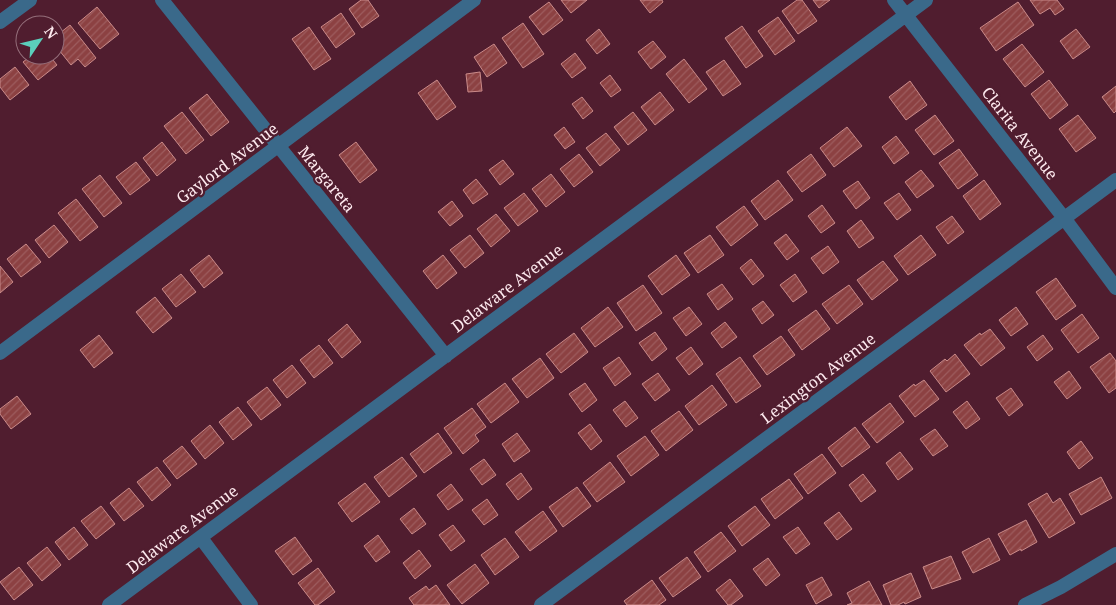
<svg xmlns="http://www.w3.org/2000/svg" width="1116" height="605" viewBox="0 0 1116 605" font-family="'Noto Serif',serif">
<defs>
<pattern id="building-hatch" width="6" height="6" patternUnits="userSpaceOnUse" patternTransform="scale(1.25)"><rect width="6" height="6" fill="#8c4142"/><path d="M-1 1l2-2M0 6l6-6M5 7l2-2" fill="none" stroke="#9d5c5e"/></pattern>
</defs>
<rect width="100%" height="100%" fill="#501d2f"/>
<path fill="url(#building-hatch)" stroke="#ca8a89" d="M 361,0 L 368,0 L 379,16 L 362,28 L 349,9 Z
M 561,0 L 587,0 L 571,13 Z
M 640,0 L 662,0 L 663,2 L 650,13 Z
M 797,0 L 802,0 L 817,21 L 798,34 L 782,11 Z
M 813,0 L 830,0 L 819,8 Z
M 1030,0 L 1057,0 L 1064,9 L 1055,15 L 1050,8 L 1040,14 Z
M 549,2 L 563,20 L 543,35 L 529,17 Z
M 1018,2 L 1034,25 L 996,51 L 980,28 Z
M 97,7 L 119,34 L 100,49 L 78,23 Z
M 341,13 L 355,34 L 336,48 L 321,27 Z
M 778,17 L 795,41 L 775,55 L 758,31 Z
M 523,23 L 544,54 L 523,68 L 502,38 Z
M 70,25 L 96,58 L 85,67 L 78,59 L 71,65 L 55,45 L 55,37 Z
M 742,26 L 763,56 L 746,68 L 725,38 Z
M 309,27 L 331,59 L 314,70 L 292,39 Z
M 599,29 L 610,44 L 597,54 L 586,40 Z
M 1076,29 L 1090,47 L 1073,59 L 1060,41 Z
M 653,41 L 666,57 L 651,69 L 638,52 Z
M 494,44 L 507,63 L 487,77 L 474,57 Z
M 1022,44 L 1044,72 L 1025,87 L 1003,59 Z
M 575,53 L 586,68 L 572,78 L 561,64 Z
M 32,55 L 49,55 L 57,65 L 38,80 L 23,62 Z
M 684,59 L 707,89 L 689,103 L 666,74 Z
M 724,60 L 741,84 L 723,96 L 706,72 Z
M 15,67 L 29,85 L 10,100 L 0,87 L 0,79 Z
M 480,72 L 482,91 L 468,92 L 466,74 Z
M 610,75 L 621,90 L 611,97 L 600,83 Z
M 437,80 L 456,107 L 437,120 L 418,93 Z
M 1049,80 L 1068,105 L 1050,119 L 1031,94 Z
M 910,81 L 927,105 L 906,120 L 889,97 Z
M 1116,86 L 1116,111 L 1114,113 L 1102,97 Z
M 660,92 L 674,110 L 655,125 L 641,107 Z
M 207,94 L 229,122 L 211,136 L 189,108 Z
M 582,97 L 593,111 L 583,119 L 572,104 Z
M 182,112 L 204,140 L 186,154 L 164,126 Z
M 633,112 L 647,130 L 628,145 L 614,127 Z
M 935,115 L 954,141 L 934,155 L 915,130 Z
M 1078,115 L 1096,138 L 1076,152 L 1059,129 Z
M 564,127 L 575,142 L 565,149 L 554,135 Z
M 847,127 L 862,146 L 834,167 L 820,148 Z
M 606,133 L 620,150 L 600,166 L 586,148 Z
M 896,136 L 909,153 L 894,164 L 882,147 Z
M 162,142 L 176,160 L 157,176 L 143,158 Z
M 356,142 L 377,170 L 360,183 L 339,155 Z
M 959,149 L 978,175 L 958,189 L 939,163 Z
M 579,154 L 593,172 L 574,187 L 560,169 Z
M 811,154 L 826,175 L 802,192 L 787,172 Z
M 503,160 L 514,174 L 500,185 L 489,170 Z
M 136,162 L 150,180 L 130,195 L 116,177 Z
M 921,170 L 934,186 L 917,198 L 905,182 Z
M 551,174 L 565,192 L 546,207 L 532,189 Z
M 100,175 L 122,203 L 104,217 L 82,189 Z
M 476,179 L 488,194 L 473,204 L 463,190 Z
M 778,180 L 793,200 L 765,220 L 751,201 Z
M 984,180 L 1001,204 L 980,220 L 963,196 Z
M 858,181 L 870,198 L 856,209 L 843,191 Z
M 524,193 L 538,211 L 518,226 L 504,208 Z
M 899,193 L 911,210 L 897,220 L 884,203 Z
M 76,199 L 98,227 L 80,241 L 58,213 Z
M 452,201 L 463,216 L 450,226 L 438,212 Z
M 822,205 L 835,223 L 821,233 L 808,216 Z
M 744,206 L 758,225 L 731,246 L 716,227 Z
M 496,214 L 510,231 L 491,247 L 477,229 Z
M 952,216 L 964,232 L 948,244 L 936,227 Z
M 861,220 L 874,238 L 859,248 L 847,231 Z
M 54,225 L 68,242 L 49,258 L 35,240 Z
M 786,234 L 799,251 L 787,260 L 774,243 Z
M 470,235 L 484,253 L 465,268 L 450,250 Z
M 710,235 L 724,255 L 698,273 L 684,253 Z
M 921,235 L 936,255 L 908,275 L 894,256 Z
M 26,244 L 41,262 L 21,277 L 7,259 Z
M 828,246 L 839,262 L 823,274 L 811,258 Z
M 209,255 L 223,273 L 204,288 L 190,270 Z
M 443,255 L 457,273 L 437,289 L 423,271 Z
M 676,255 L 690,275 L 662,295 L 648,276 Z
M 751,259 L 764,276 L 753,285 L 740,268 Z
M 883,261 L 898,280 L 872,300 L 857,280 Z
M 0,266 L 13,282 L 0,293 Z
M 181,274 L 196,292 L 176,307 L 162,289 Z
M 795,274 L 807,292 L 793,302 L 780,285 Z
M 1056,278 L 1076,306 L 1056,320 L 1036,292 Z
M 722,284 L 733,299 L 718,310 L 707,294 Z
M 643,285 L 662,313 L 636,331 L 617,303 Z
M 849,285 L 863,304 L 837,324 L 822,304 Z
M 155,297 L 172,318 L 153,333 L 136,312 Z
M 763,301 L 774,315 L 762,324 L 752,309 Z
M 608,307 L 623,327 L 595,347 L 581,328 Z
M 689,307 L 702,324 L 686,336 L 673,318 Z
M 1016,307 L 1028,324 L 1011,336 L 999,320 Z
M 816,310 L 830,329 L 802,350 L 788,330 Z
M 1082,314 L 1099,338 L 1078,353 L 1061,330 Z
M 725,322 L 737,337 L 722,348 L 711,333 Z
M 347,324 L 361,342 L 342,358 L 328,340 Z
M 990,329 L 1005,348 L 981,366 L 964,345 L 980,333 L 981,335 Z
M 655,332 L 667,349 L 652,361 L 639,343 Z
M 574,333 L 588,352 L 561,373 L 546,354 Z
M 99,335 L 113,353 L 94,368 L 80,350 Z
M 1043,335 L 1053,349 L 1037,361 L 1027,347 Z
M 781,336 L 795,355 L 767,375 L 753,356 Z
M 319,345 L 333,363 L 314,378 L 300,360 Z
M 691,347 L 703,364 L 689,375 L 676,358 Z
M 1110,353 L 1116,361 L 1116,388 L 1109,393 L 1090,367 Z
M 955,354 L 970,374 L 946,392 L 930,371 L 945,359 L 947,361 Z
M 619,357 L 631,374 L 615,386 L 603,368 Z
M 740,357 L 761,386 L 736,403 L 716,374 Z
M 540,358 L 554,378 L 527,398 L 512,379 Z
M 292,365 L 306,383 L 287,398 L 273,380 Z
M 1069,371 L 1081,388 L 1067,399 L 1054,382 Z
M 658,373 L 670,390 L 655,401 L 642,384 Z
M 924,380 L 939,399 L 915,417 L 899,396 L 914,384 L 915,386 Z
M 505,383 L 519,402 L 491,423 L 477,404 Z
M 585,383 L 597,400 L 582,412 L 569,394 Z
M 712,385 L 727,405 L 699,425 L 685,406 Z
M 267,387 L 281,405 L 261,420 L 247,402 Z
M 1011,388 L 1023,405 L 1009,416 L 996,398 Z
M 17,396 L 31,414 L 11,429 L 0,414 L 0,409 Z
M 625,401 L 638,418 L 626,427 L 613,410 Z
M 967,401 L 980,419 L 966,429 L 953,412 Z
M 890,403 L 904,422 L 877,443 L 862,424 Z
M 238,407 L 252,425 L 233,440 L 219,422 Z
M 472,408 L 486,427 L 475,435 L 479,441 L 463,454 L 444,428 Z
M 679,411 L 693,430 L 666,451 L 651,431 Z
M 590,424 L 602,441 L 591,450 L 578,433 Z
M 210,425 L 224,443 L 205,459 L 191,441 Z
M 855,427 L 870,447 L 842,467 L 828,448 Z
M 935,429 L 948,446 L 933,456 L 920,439 Z
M 438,433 L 452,453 L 424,473 L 410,454 Z
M 517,433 L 530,451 L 514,462 L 502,444 Z
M 645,436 L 659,455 L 631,476 L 617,456 Z
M 1081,441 L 1093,458 L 1079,469 L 1067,452 Z
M 182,446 L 197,464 L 177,479 L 163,461 Z
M 900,452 L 913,469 L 898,480 L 886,463 Z
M 822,454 L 836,473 L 808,494 L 794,474 Z
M 402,457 L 417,476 L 389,497 L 374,477 Z
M 484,459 L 496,475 L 482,485 L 470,469 Z
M 610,462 L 625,482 L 597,502 L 583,483 Z
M 157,467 L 171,485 L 152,501 L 137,482 Z
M 521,473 L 532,489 L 518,500 L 506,484 Z
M 863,474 L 876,491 L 861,502 L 849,485 Z
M 1101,477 L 1112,498 L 1081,515 L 1069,494 Z
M 789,479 L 803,498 L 775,519 L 761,499 Z
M 365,483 L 380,502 L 352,522 L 338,503 Z
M 451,484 L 463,500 L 448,510 L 437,495 Z
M 577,487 L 591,506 L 563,527 L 549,507 Z
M 129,488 L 144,506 L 124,521 L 110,503 Z
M 1047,493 L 1053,503 L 1060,498 L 1075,523 L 1049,538 L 1028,504 Z
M 487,499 L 498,515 L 484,525 L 472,510 Z
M 101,506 L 115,524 L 96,539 L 81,521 Z
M 755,506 L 770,525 L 742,546 L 728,526 Z
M 414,508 L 426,524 L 412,534 L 400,519 Z
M 543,511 L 557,531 L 530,551 L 515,532 Z
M 839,512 L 852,529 L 837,540 L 824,523 Z
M 1026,520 L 1037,542 L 1021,551 L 1021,549 L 1010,555 L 998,534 Z
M 453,525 L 465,541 L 451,551 L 439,535 Z
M 74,527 L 88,545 L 69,560 L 55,542 Z
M 798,527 L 810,544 L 796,554 L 783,537 Z
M 721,532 L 736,551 L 708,572 L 694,552 Z
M 378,535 L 390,552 L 376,562 L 364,546 Z
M 295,537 L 312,561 L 293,575 L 275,551 Z
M 505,538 L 519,557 L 495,575 L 481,555 Z
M 989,538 L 1000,560 L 973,573 L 962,552 Z
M 47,547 L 61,565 L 42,581 L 27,563 Z
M 419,550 L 431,566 L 415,579 L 403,563 Z
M 951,556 L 961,579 L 932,589 L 923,567 Z
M 687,557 L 701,577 L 673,597 L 659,578 Z
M 768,558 L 780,575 L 766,586 L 753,569 Z
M 475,564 L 489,583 L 462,604 L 447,585 Z
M 19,567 L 33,585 L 14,600 L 0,582 Z
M 318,568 L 335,592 L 318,605 L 315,605 L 298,583 Z
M 911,573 L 921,597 L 905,604 L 904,602 L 898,605 L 891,605 L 883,585 Z
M 822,577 L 832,595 L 816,604 L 806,585 Z
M 730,579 L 743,596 L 731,605 L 728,605 L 716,590 Z
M 652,580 L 666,600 L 659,605 L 627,605 L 624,601 Z
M 869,581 L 882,605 L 847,605 L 852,603 L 847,593 Z
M 436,585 L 450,605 L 414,605 L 409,598 L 426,586 L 429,590 Z"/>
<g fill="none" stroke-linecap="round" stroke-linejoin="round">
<path stroke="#3a698a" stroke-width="14" d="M 162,0 L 446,356
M 894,0 L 1064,218 L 1116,288
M 0,22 L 30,0
M 0,353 L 474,0
M 201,538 L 251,605
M 109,605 L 926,0
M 541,605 L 1116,180
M 1025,605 L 1061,587 L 1116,554"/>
</g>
<g text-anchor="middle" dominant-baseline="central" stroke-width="4.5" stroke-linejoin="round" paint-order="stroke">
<g font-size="16" fill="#fde9ee" stroke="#501d2f">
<text transform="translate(1020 133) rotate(52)">Clarita Avenue</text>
<text transform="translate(227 163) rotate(-37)">Gaylord Avenue</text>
<text transform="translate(327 179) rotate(51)">Margareta</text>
<text transform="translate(507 288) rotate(-37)">Delaware Avenue</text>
<text transform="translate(818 378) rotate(-37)">Lexington Avenue</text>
<text transform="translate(182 529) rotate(-37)">Delaware Avenue</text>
</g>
</g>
<g transform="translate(40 40) rotate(55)"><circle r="24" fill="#501d2f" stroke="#956f7b"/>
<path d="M0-4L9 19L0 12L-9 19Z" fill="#5bcebb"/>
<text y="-8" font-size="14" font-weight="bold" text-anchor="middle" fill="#fde9ee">N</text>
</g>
</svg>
